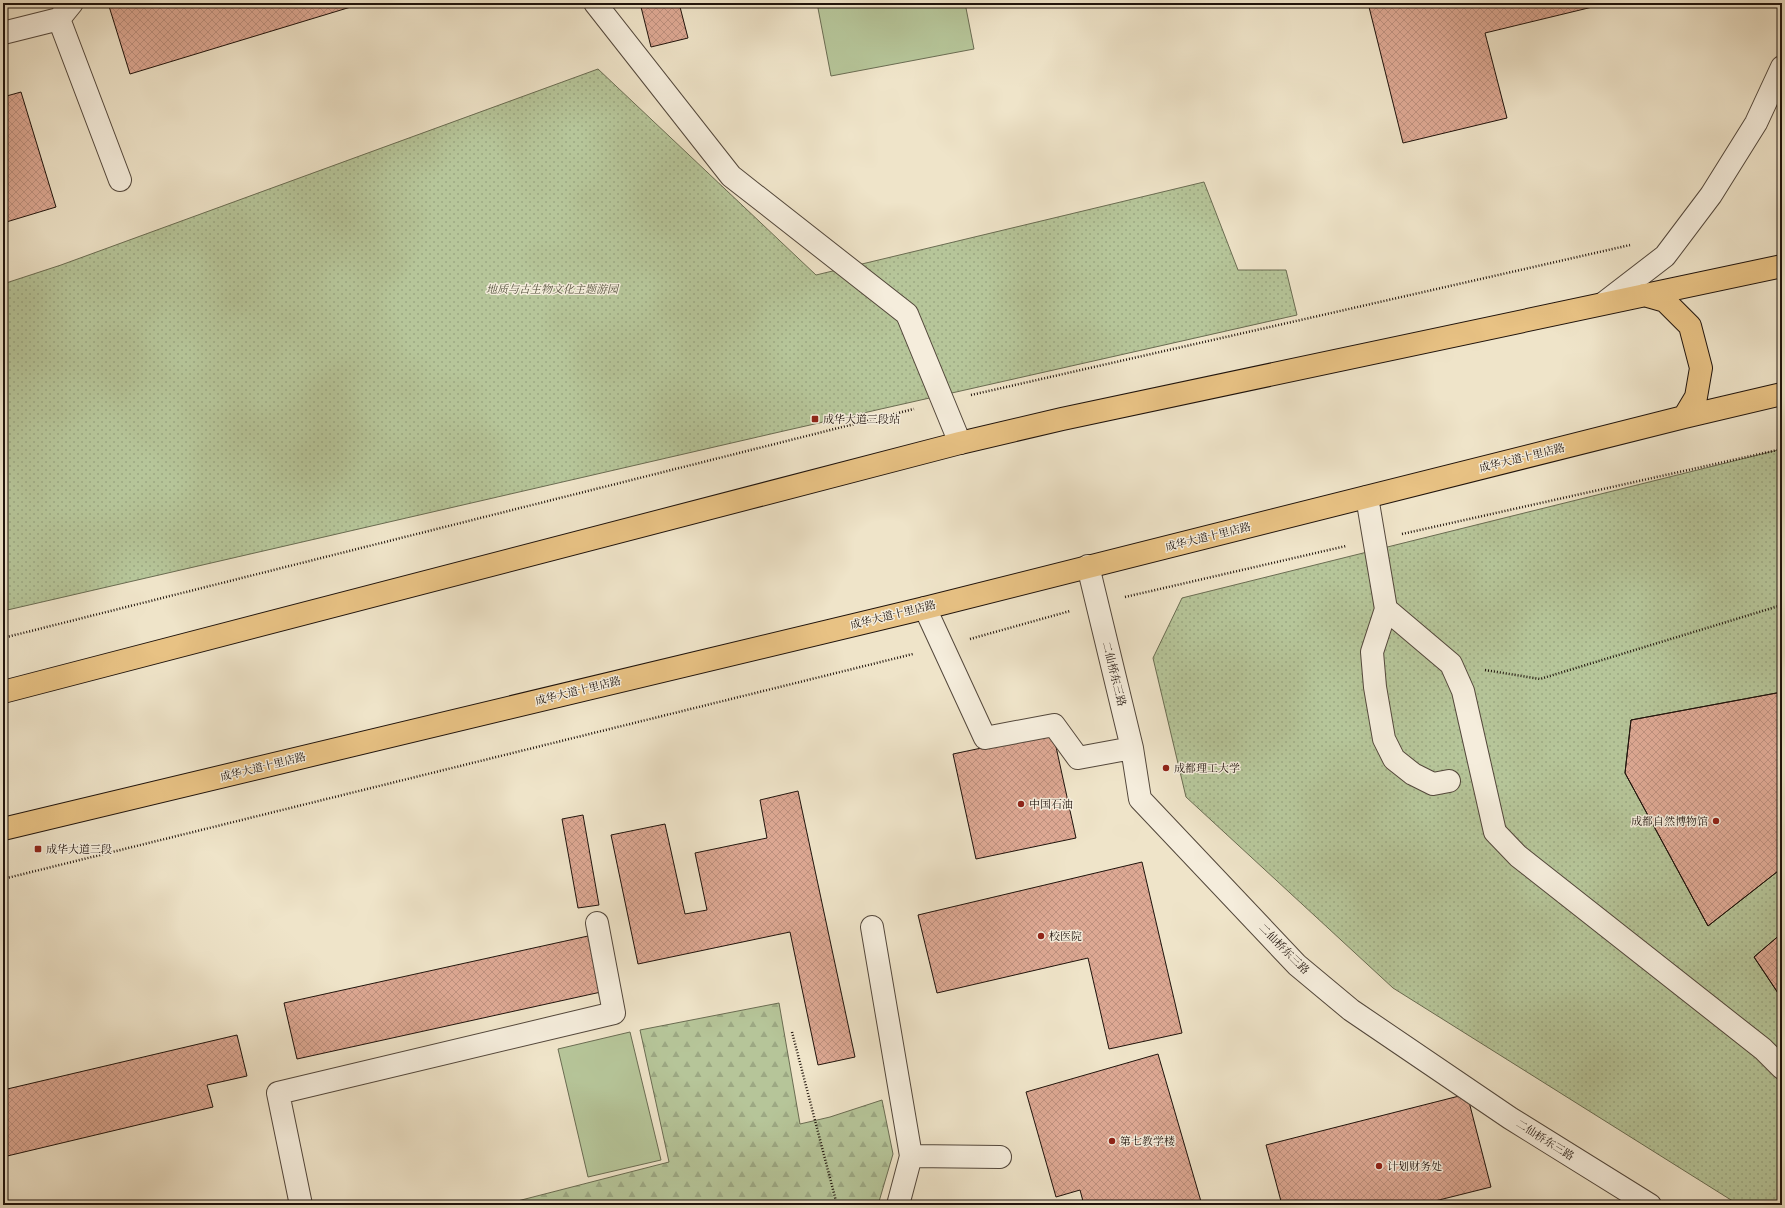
<svg xmlns="http://www.w3.org/2000/svg" width="1785" height="1208" viewBox="0 0 1785 1208" font-family="'IM FELL Great Primer','Noto Serif SC',serif">
<defs>
<pattern id="grass-dots" width="8" height="8" patternUnits="userSpaceOnUse"><rect width="8" height="8" fill="#b6c599"/><path d="M2 2h.1M6 6h.1" fill="none" stroke="#9ca883" stroke-width="1.8" stroke-linecap="round"/></pattern>
<pattern id="forest-firs" width="22" height="20" patternUnits="userSpaceOnUse"><rect width="22" height="20" fill="#b6c599"/><path d="M5 1l3.5 6h-7zM16 11l3.5 6h-7z" fill="#9ca883"/></pattern>
<pattern id="building-cross-hatch" width="8" height="8" patternUnits="userSpaceOnUse"><rect width="8" height="8" fill="#dda893"/><path d="M0 0l8 8M0 8l8-8" fill="none" stroke="#bd907e"/></pattern>
</defs>
<rect width="100%" height="100%" fill="#efe4c9"/>
<filter id="stains"><feTurbulence type="fractalNoise" baseFrequency=".005" numOctaves="4"/><feColorMatrix values="0 0 0 0 .2 0 0 0 0 .09 0 0 0 0 .02 0 0 0 .5 -.17"/></filter>
<radialGradient id="worn" r=".72"><stop offset=".6" stop-color="#630" stop-opacity="0"/><stop offset="1" stop-color="#630" stop-opacity=".3"/></radialGradient>
<path fill="url(#grass-dots)" stroke="#6a6c52" d="M 598,69 L 816,275 L 1204,182 L 1238,270 L 1286,270 L 1297,315 L 788,430 L 3,611 L 3,284 L 61,265 Z
M 1782,449 L 1782,1205 L 1739,1205 L 1393,988 L 1186,797 L 1153,658 L 1182,598 Z"/>
<path fill="url(#forest-firs)" stroke="#6a6c52" d="M 779,1003 L 800,1124 L 830,1117 L 882,1100 L 893,1154 L 878,1205 L 502,1205 L 669,1162 L 640,1030 Z"/>
<path fill="#b6c599" stroke="#6a6c52" d="M 817,3 L 965,3 L 974,49 L 831,76 Z
M 630,1032 L 661,1160 L 588,1177 L 558,1049 Z"/>
<path fill="url(#building-cross-hatch)" stroke="#1f130c" d="M 108,3 L 364,3 L 130,74 Z
M 640,3 L 679,3 L 688,38 L 651,47 Z
M 1368,3 L 1609,3 L 1485,33 L 1507,118 L 1403,143 Z
M 21,92 L 56,207 L 3,223 L 3,97 Z
M 1782,692 L 1782,868 L 1708,926 L 1625,773 L 1631,720 Z
M 1782,692 L 1782,868 L 1708,926 L 1625,773 L 1631,720 Z
M 1053,733 L 1076,838 L 976,859 L 953,754 Z
M 798,791 L 855,1057 L 818,1065 L 790,932 L 638,964 L 611,835 L 665,824 L 685,914 L 707,910 L 695,853 L 767,838 L 760,800 Z
M 583,815 L 599,905 L 578,908 L 562,819 Z
M 1142,862 L 1182,1033 L 1109,1049 L 1088,958 L 937,993 L 918,915 Z
M 1782,933 L 1782,999 L 1754,957 Z
M 1782,933 L 1782,999 L 1754,957 Z
M 588,936 L 601,992 L 297,1059 L 284,1003 Z
M 237,1035 L 247,1076 L 207,1085 L 213,1107 L 3,1157 L 3,1090 Z
M 1158,1054 L 1202,1205 L 1084,1205 L 1080,1190 L 1056,1197 L 1026,1092 Z
M 1467,1094 L 1491,1187 L 1419,1205 L 1282,1205 L 1266,1145 Z"/>
<g fill="none" stroke-linecap="round" stroke-linejoin="round">
<g stroke="#53473b" stroke-width="24">
<path id="minor" d="M 595,3 L 731,176 L 907,314 L 960,443
M 59,19 L 120,180
M 3,33 L 59,19 L 72,3
M 1604,303 L 1665,256 L 1711,195 L 1756,123 L 1782,67
M 1367,497 L 1386,609 L 1372,652 L 1375,687 L 1384,739 L 1394,759 L 1413,774 L 1433,784 L 1449,781
M 1088,566 L 1132,748 L 1140,799 L 1297,965 L 1351,1010 L 1510,1118 L 1650,1205
M 925,608 L 985,738 L 1054,725 L 1078,758 L 1132,748
M 1386,609 L 1451,664 L 1463,691 L 1495,832 L 1518,856 L 1763,1049 L 1782,1068
M 872,927 L 911,1156 L 898,1205
M 911,1156 L 1000,1157
M 301,1205 L 278,1093 L 614,1013 L 597,923"/>
</g>
<g stroke="#1f130c" stroke-width="24">
<path id="major" d="M 1644,295 L 1665,301 L 1690,326 L 1701,368 L 1696,397 L 1684,417
M 3,692 L 960,443 L 1062,419 L 1782,266
M 3,829 L 925,608 L 1684,417 L 1782,394"/>
</g>
<path stroke="#1f130c" stroke-width="2.5" stroke-dasharray="1 2" stroke-linecap="butt" d="M 971,395 L 1630,245
M 1402,534 L 1782,449
M 1125,597 L 1346,546
M 3,638 L 914,409
M 970,639 L 1070,611
M 1485,670 L 1540,679 L 1782,605
M 3,879 L 913,654
M 792,1032 L 837,1205"/>
<use href="#minor" stroke="#f5eddc" stroke-width="22"/>
<use href="#major" stroke="#e8c284" stroke-width="22"/>
</g>
<g fill="#8f2418" stroke="#f5eddc" stroke-width="1.5">
<rect x="811" y="415" width="8" height="8" rx="2"/>
<circle cx="1166" cy="768" r="4"/>
<circle cx="1021" cy="804" r="4"/>
<circle cx="1716" cy="821" r="4"/>
<rect x="34" y="845" width="8" height="8" rx="2"/>
<circle cx="1041" cy="936" r="4"/>
<circle cx="1112" cy="1141" r="4"/>
<circle cx="1379" cy="1166" r="4"/>
</g>
<g text-anchor="middle" dominant-baseline="central" stroke-width="3" stroke-linejoin="round" paint-order="stroke">
<g font-size="11" font-style="italic" fill="#54513d" stroke="#f5eddc">
<text x="552" y="289">地质与古生物文化主题游园</text>
</g>
<g font-size="11" fill="#1f130c" stroke="#f5eddc" text-anchor="start">
<text x="823" y="419">成华大道三段站</text>
<text x="1174" y="768">成都理工大学</text>
<text x="1029" y="804">中国石油</text>
<text x="1708" y="821" text-anchor="end">成都自然博物馆</text>
<text x="46" y="849">成华大道三段</text>
<text x="1049" y="936">校医院</text>
<text x="1120" y="1141">第七教学楼</text>
<text x="1387" y="1166">计划财务处</text>
</g>
<g font-size="11" fill="#1f130c" stroke="#f5eddc">
<text transform="translate(1522 458) rotate(-14)">成华大道十里店路</text>
<text transform="translate(1208 537) rotate(-14)">成华大道十里店路</text>
<text transform="translate(893 615) rotate(-14)">成华大道十里店路</text>
<text transform="translate(1114 674) rotate(76)">二仙桥东三路</text>
<text transform="translate(578 691) rotate(-14)">成华大道十里店路</text>
<text transform="translate(263 767) rotate(-14)">成华大道十里店路</text>
<text transform="translate(1284 949) rotate(45)">二仙桥东三路</text>
<text transform="translate(1545 1140) rotate(32)">二仙桥东三路</text>
</g>
</g>
<rect width="1785" height="1208" fill="none" stroke="#efe4c9" stroke-width="16"/>
<rect x="4" y="4" width="1777" height="1200" fill="none" stroke="#1f130c" stroke-width="2"/>
<rect x="8" y="8" width="1769" height="1192" fill="none" stroke="#1f130c"/>
<rect width="100%" height="100%" filter="url(#stains)"/>
<rect width="100%" height="100%" fill="url(#worn)"/>
</svg>
